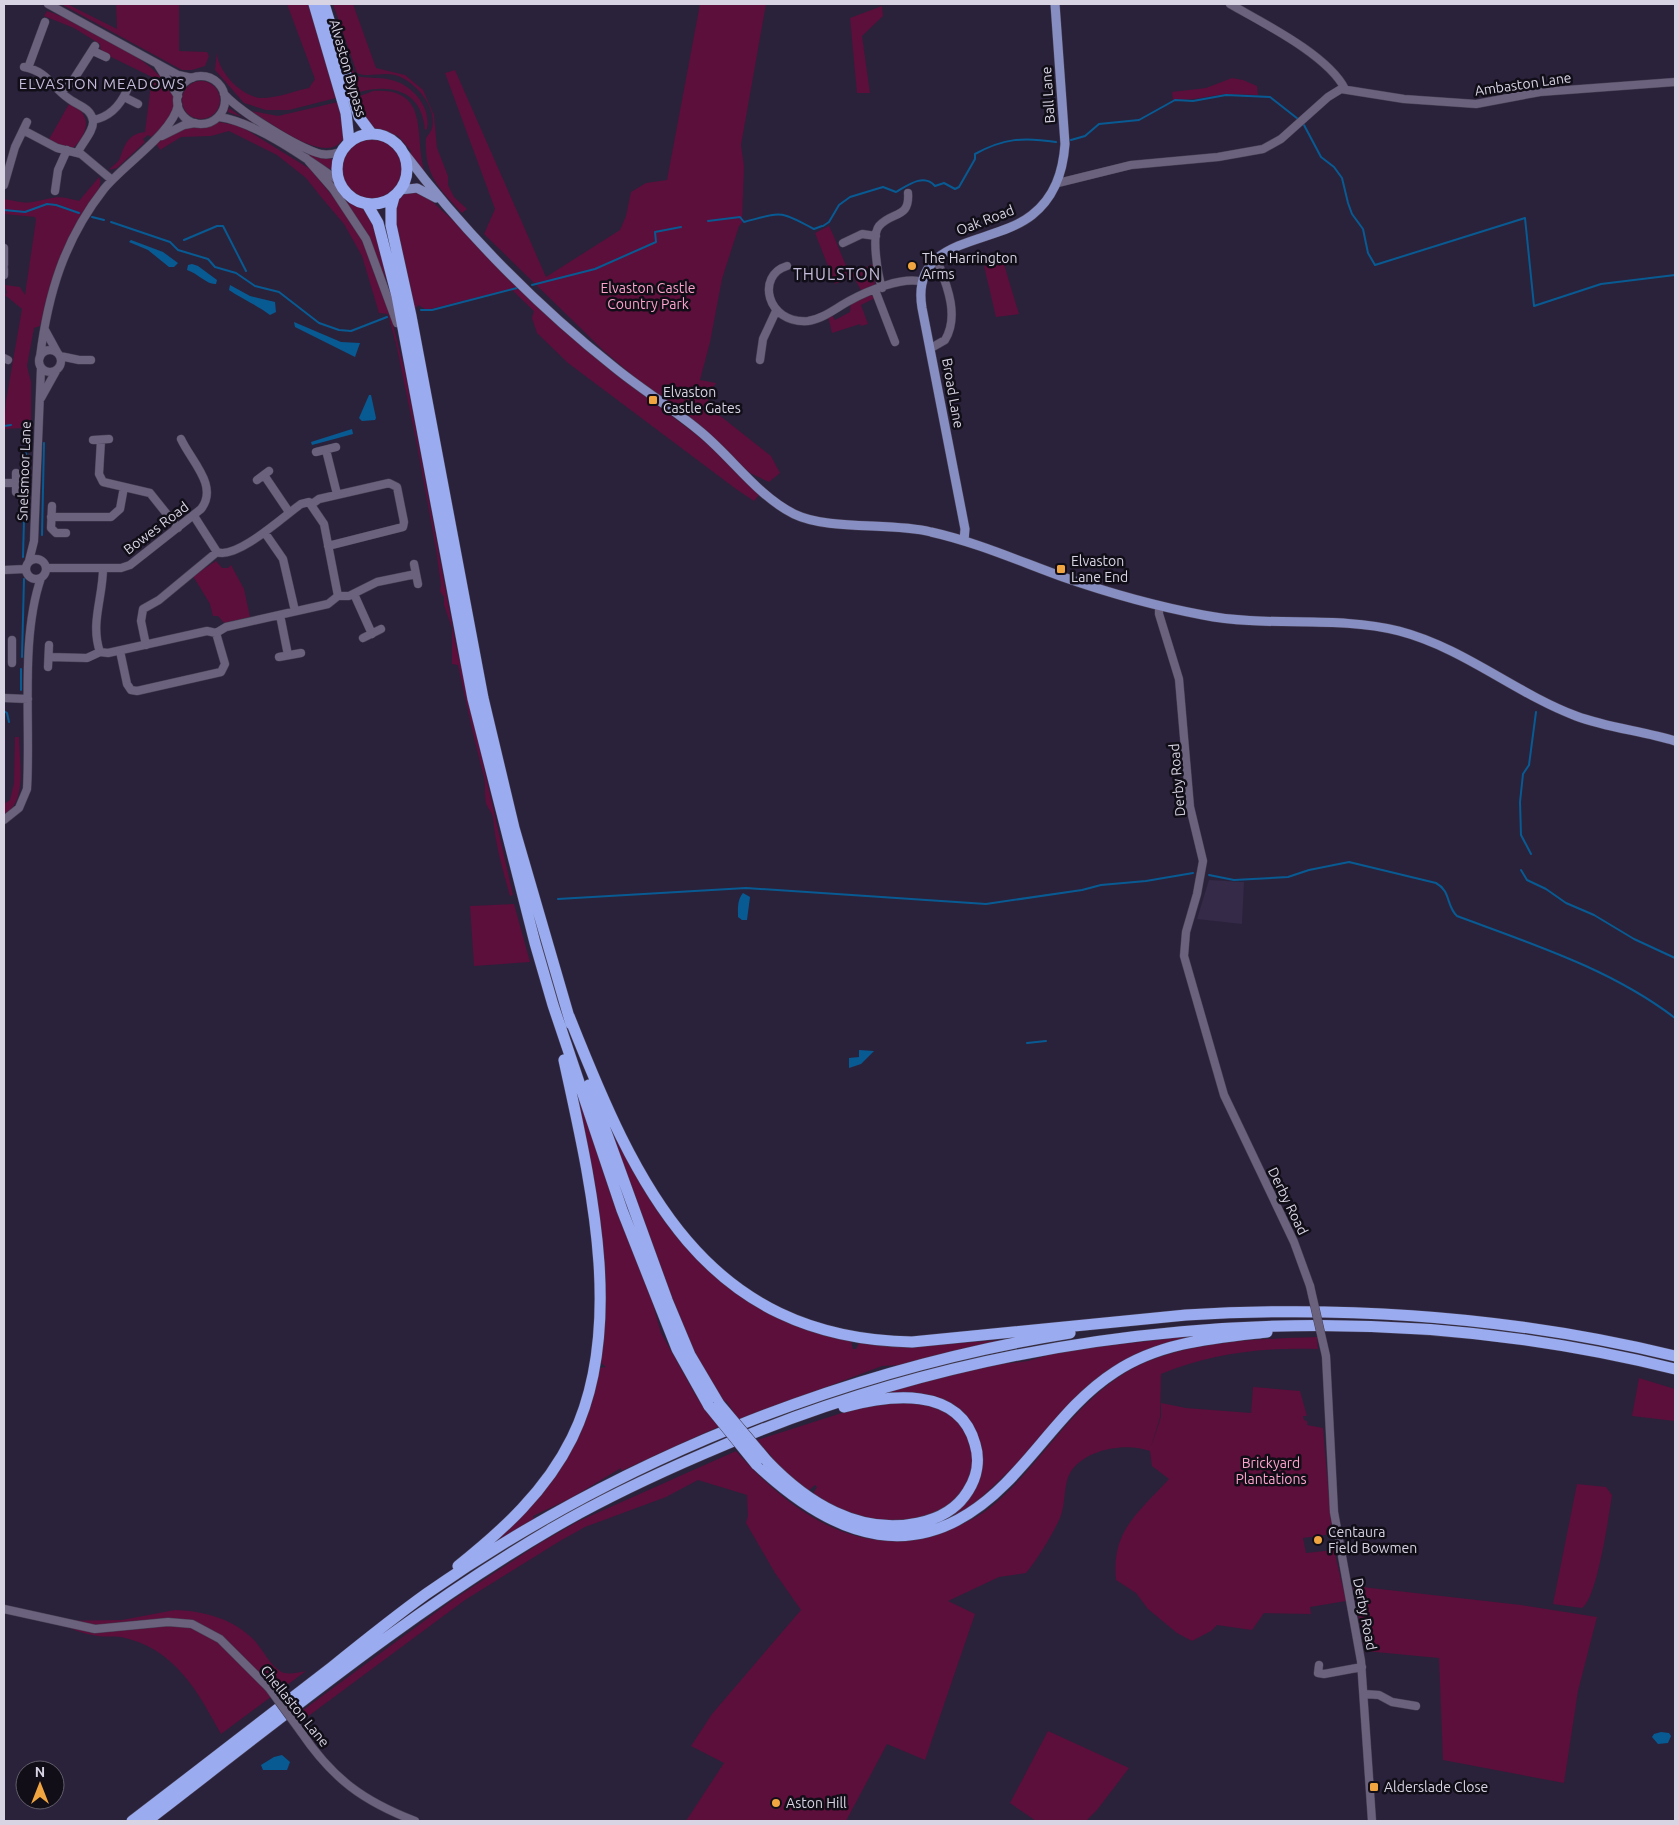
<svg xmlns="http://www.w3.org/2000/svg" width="1679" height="1825" viewBox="0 0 1679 1825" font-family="Ubuntu,sans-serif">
<rect width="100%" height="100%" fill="#2a223a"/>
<path fill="#352a48" d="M 1209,880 L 1244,882 L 1242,924 L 1197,919 Z"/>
<path fill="#5b0f3a" d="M 61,4 L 67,4 L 117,29 L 116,4 L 179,4 L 179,51 L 207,52 L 209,56 L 205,66 L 192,70 L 182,70 Z
M 287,4 L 310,4 L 336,98 L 289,110 L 266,110 L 244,103 L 215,70 L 217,51 C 216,70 242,98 262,98 C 278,98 294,91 309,88 L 315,79 Z
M 333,4 L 353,4 L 376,68 L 405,75 L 423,90 L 434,115 L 437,148 L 448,176 L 448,185 L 454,197 L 467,209 L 462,213 C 438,188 424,174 426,138 C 428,135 431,132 432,128 C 438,107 414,80 395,75 C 382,72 368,78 357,73 Z
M 700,4 L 766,4 L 741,145 L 744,166 L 742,223 L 739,226 L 722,279 L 710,342 L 700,380 L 716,383 L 708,396 L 709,407 L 771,456 L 780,473 L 769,482 L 750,473 L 688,415 L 646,387 L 604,351 L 484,234 L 495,209 L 445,73 L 455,70 L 546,277 L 620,230 L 626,216 L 631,192 L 646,183 L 667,180 Z
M 882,6 L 883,16 L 862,36 L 870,93 L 857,93 L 850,18 Z
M 47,11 C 77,21 175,67 175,104 C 174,118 161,129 151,137 L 148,135 L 143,139 L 145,142 L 117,168 L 109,170 C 112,166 119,162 120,158 C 125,144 128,134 145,132 L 152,77 L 101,52 L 100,44 L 74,28 L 44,16 Z
M 338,35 L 355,74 L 360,77 C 371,78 383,77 395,81 C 414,87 431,108 427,129 L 425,130 C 422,91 392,83 359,92 L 354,84 Z
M 1232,78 L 1243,80 L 1257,86 L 1258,95 L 1225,94 L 1194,99 L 1173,100 L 1172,92 L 1206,88 Z
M182 100a19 19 0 1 1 38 0a19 19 0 1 1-38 0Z
M 373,91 C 435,87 411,143 427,177 L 410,154 L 411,151 L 398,136 L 372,127 L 366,120 L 360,96 Z
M 338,102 L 344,137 C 329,169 270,122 251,111 L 278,116 Z
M 69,104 C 93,113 89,133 73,148 L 48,141 Z
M 229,108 C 249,123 311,160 334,159 L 332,170 L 242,117 L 228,112 Z
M 219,122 L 240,126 L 310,169 L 349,216 L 372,258 L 390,313 L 405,372 L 456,645 L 513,895 L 510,896 C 503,870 495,844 493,817 C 492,812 487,808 486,803 C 484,795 486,786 484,777 C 474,740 466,702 458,665 L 452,664 L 452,628 L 444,605 L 444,597 L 440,591 L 441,585 L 436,549 L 416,440 L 397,348 L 388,314 L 379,313 L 362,256 L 344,224 L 321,197 L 306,178 L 277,155 L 229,131 L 211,136 L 181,137 L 160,150 L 155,142 C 165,136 176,128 188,126 C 201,124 204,129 219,122 Z
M342 169a30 30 0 1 1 60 0a30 30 0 1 1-60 0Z
M 99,177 C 105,188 88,204 82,214 C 61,249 49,286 40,326 L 34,328 L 27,366 L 31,382 L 31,424 L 26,425 L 23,428 L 4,429 L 6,401 L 22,309 L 5,295 L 7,293 L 5,285 L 20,287 L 25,295 L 36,220 L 35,217 L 4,214 L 4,199 C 12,200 24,204 32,202 C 56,198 54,194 79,201 Z
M 327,177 L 343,196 L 363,209 L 372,219 L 391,284 L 388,284 L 368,237 Z
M 414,191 L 428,198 L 457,224 L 561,328 L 610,370 L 705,441 L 759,495 L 754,501 L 736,489 L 568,363 L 537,333 L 532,318 L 534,311 L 511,289 L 427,310 L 418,305 L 415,310 C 410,289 383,209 403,194 C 406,192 411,192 414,191 Z
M 829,226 C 837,242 842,258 850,274 L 873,264 L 875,285 L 862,292 L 853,276 L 835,284 L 815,233 Z
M 1003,261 L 1019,314 L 996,317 L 984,266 Z
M 871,295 L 875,298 L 861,305 L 868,324 L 861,326 L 860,324 L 832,333 L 828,316 L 831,314 L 835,320 L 850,312 L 851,303 Z
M 216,561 L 222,568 L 228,568 L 231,565 L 244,589 L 250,617 L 224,623 L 218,616 L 213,616 L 210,604 L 193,576 Z
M 15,737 L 19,737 C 19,760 28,803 4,814 L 4,804 L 10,800 L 14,783 Z
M 514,904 L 530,962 L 474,966 L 470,906 Z
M 575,1087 L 608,1187 L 652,1301 L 661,1333 L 696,1396 L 712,1419 L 720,1426 L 621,1471 L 621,1468 L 571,1498 L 533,1516 L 534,1520 L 474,1555 L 542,1492 L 598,1368 L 606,1367 L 600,1362 L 602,1338 Z
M 608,1125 C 637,1179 666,1237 716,1275 C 728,1286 744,1293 758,1301 C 789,1321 814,1333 851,1341 L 853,1349 L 856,1349 L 859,1343 L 921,1346 L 1000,1340 L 1000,1342 L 901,1365 L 882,1366 L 739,1420 L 726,1401 L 722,1404 L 711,1387 L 682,1325 Z
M 1217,1333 L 1127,1359 L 970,1508 L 937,1524 L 979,1478 L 961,1414 L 877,1394 L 985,1366 L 1028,1361 L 1062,1351 Z
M 1317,1337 L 1318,1349 C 1264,1347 1211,1353 1161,1374 L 1160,1417 L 1151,1447 L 1161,1417 L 1161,1403 L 1186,1408 L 1251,1413 L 1253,1387 L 1300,1391 L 1307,1416 L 1303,1416 L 1304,1420 L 1307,1421 L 1307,1425 L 1323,1428 L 1332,1534 L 1303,1538 L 1306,1553 L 1334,1550 L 1346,1601 L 1310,1607 L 1311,1614 L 1264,1613 L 1252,1630 L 1217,1625 L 1211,1631 L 1192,1641 L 1177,1633 L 1148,1609 L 1136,1593 L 1116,1580 C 1111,1531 1138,1513 1169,1479 L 1152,1466 L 1150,1451 C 1126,1442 1084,1449 1070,1473 C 1063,1486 1066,1504 1060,1518 C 1051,1537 1039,1557 1026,1573 L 999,1577 L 948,1601 L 975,1614 L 925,1760 L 887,1744 L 846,1821 L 686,1821 L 724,1763 L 691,1746 L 712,1714 L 801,1610 L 775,1573 L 746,1523 L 748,1516 L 747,1495 L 698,1480 L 666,1497 L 585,1527 L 560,1541 L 465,1600 L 299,1723 L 295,1716 L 454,1599 L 542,1542 L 579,1521 L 736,1451 C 790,1513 862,1563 946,1531 C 962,1525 979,1517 992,1506 C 1041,1465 1070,1407 1125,1373 C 1177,1341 1258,1339 1317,1337 Z
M 1639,1378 L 1675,1389 L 1675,1421 L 1632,1416 Z
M 916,1401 L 949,1413 L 964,1429 L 974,1457 L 968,1484 L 948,1507 L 912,1521 L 861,1519 L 815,1498 L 814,1492 L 817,1487 L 815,1485 L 807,1492 L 770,1460 L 772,1457 L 757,1440 L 870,1404 Z
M 1577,1484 L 1606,1487 L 1612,1495 C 1609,1515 1597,1599 1582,1608 L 1553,1604 Z
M 1353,1586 L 1521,1605 L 1597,1617 L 1578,1691 L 1564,1783 L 1443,1760 L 1439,1658 L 1365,1651 Z
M 175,1610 C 205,1611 234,1619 255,1641 C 263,1650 270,1665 280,1671 C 287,1676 299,1672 306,1671 L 221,1734 C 197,1690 174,1648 121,1637 C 113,1636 105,1637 98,1636 C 82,1634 69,1628 55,1621 L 122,1620 Z
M 1048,1731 L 1129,1768 L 1097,1810 L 1086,1821 L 1036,1821 L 1010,1803 Z"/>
<path fill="#085a93" d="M 131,240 L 163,252 L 178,263 L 174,267 L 169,267 L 148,250 L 129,242 Z
M 192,264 L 198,266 L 217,280 L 216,284 C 207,285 199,274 187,270 L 188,265 Z
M 230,285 L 250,296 L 275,302 L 276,312 L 270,315 C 257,305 242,299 229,290 Z
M 294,322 L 341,342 L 360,343 L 355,357 L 295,327 Z
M 369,395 L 371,395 L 376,418 L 375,420 L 362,421 L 359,418 Z
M 352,429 L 353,434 L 312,445 L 311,442 Z
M 743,893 L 750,897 L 747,920 L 742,920 L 738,917 C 738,909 737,900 743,893 Z
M 859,1050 L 874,1051 L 861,1064 L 849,1068 L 849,1058 L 859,1057 Z
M 1661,1732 L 1669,1733 L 1671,1736 L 1668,1743 L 1658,1744 L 1652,1737 L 1654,1734 Z
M 282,1755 L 290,1762 L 287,1770 L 263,1770 L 261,1765 L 274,1757 Z"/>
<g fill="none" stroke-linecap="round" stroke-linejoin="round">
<path stroke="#085a93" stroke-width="2" d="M 1304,125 L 1321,157 L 1334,167 L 1342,178 L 1348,203 L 1352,214 L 1363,229 L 1368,253 L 1375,265 L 1525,218 L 1534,306 L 1601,284 L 1675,275
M 1071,140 L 1085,136 L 1099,124 L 1139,120 L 1175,100 L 1193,101 L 1226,95 L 1270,97 L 1298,119
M 4,210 L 25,212 L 47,204 L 56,205 L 79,213
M 92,217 L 104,220
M 708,221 L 740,217 L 744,222 C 783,212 778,210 814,229 L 822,226
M 111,222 L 170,242 L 178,250 L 208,259 L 215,267 L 236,273 L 255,286 L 279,292 L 319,323 L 339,330 L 351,331 L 387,317
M 823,226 L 829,222 L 839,205 L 850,197 L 883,187 L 896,192 C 908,185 924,173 935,186 L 944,183 L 955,189 L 959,187 L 975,159 L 975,154 C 1004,138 1024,137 1056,142
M 184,240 L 217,226 L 223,226 L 246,271
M 532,285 L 595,269 L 656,242 L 655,232 L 681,227
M 421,310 L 432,310 L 517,288
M 4,426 L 11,425
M 26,439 L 28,425
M 42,535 L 44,443
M 23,557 L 26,448
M 22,657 L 24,579
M 21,690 L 21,669
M 4,711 L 7,713 L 9,722
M 1531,854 L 1521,835 L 1520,802 L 1523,774 L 1529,765 L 1536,712
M 1521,870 L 1527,880 L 1546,889 L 1566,903 L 1594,915 L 1634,939 L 1675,958
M 1209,875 L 1234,880 L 1288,877 L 1309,870 L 1349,862 L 1436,883 C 1451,891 1446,906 1457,916 C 1532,944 1611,969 1675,1018
M 558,899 L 746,888 L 986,904 L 1082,890 L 1101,885 L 1146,881 L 1193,873
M 1027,1043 L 1046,1041"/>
<g stroke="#463f53" stroke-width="9">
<path id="minor" d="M 48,4 L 178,75 L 192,78
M 1230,4 C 1263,23 1328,55 1345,89
M 93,51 L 106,57
M 158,65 L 178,96
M 24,67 C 47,71 52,87 68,98 C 76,105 91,107 93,121 C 94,131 82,143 78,152
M 28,68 L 45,22
M177 100a24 24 0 1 1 48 0a24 24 0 1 1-48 0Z
M 61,92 L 72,82 L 95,46
M 224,94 C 240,112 298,148 321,154 C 327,155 334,154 340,152
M 124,97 L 138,104
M 219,117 C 256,122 307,159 339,181
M 93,120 C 110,117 120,106 127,90
M 23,130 L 57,148 L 81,154 L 112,180
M 162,136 L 184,125 L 195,123
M 306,158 L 333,189 L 366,239 L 397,323
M 1058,183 L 1131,165 L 1218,157 L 1263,149 L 1281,139 L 1328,97 L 1341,89 L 1404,99 L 1476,104 L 1540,92 L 1675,82
M 4,185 L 15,147 L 27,122
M 55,191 L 58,170 L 67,150
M 843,243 L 862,234 L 876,236
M 4,248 L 4,265
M 787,266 C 756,275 766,324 808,321 C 823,319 836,308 849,301 C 867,291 903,276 923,282
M 4,269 L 4,275
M 882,288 C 878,276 871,235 879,226 C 892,211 910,219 908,193
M 875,290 L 895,342
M 45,330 L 57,352
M 931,348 L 945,340 C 959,317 948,288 939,265
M39 361a11 11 0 1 1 22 0a11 11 0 1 1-22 0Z
M 60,356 L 79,360 L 91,360
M 40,357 C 48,294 64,240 104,189 C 123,165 173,133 178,105
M 4,358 L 8,360
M 760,360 L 763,339 L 776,311
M 41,398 L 56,371
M 93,440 L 109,439
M 101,440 L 99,474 L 103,482 L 150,493 L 178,528
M 326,450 L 337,494
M 316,452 L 336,447
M 264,475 L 289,512
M 257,480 L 269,471
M 4,483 L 16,483
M 16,492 L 16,473
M 312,504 L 319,499 L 389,483 L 397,487 L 404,522 L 403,527 L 328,546
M 52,506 L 51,528 L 56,533 L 66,533
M 51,517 L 111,517 L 120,509 L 124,487
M 265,533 L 283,559 L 295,611
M26 569a10 10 0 1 1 20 0a10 10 0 1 1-20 0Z
M 29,561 L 34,541 L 41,368
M 414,564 L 418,584
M 46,568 L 121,568 L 130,565 L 201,509 C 219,486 191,461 181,439
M 4,570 L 25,569
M 354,594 L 372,634
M 338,596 L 349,596 L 377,582 L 416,574
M 1159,606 L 1159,614 L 1179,679 L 1190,807 L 1203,861 L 1197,894 L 1186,932 L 1184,956 L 1224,1095 L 1294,1242 L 1310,1286
M 280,615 L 288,655
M 363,638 L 381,629
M 146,645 L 141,621 L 143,609 L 159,600 L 217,552
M 120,651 L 127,684 L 131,690 L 137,691 L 221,672 L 225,664 L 216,633
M 100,652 L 108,653 L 207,631 L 216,633 L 226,627 L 328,604 L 338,596 L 324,524 L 309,502 L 301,504 C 285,515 237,560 217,552 L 194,516
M 100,652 C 90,623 103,598 103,568
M 49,657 L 87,658 L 100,652
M 279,657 L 301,653
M 12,663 L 12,640
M 48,667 L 49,645
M 4,698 L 28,699
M 4,820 L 19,808 L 27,789 C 31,724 20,638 41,578
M 1326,1356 L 1334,1512 L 1361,1661 L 1372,1821
M 4,1609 L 95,1629 L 168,1622 L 192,1624 L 220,1639 L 269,1688
M 1319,1665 L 1318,1673 L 1324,1674 L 1362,1667
M 1364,1694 L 1379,1695 L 1392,1702 L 1416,1706
M 301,1732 C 333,1779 363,1801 415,1821"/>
</g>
<g stroke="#463f53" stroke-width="10">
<path id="major" d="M 405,154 C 463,231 538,307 614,367 C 642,390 674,409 702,433 C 733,459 758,496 794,514 C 829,531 891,522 931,532 C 976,542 1019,561 1063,577 C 1109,593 1155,606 1203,615 C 1268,628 1335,615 1399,631 C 1464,648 1515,693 1576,716 C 1608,728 1643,731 1675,741
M 400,190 L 417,188 L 436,198
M 964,541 L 965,529 L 922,308 C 910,236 993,246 1032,215 C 1055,197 1063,172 1065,144 L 1055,4"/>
</g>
<g stroke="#463f53" stroke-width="12">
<path id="highway" d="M 314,4 L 346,113 L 349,141
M 324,4 L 359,117 L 371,133
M337 169a35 35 0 1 1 70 0a35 35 0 1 1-70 0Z
M 394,197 L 391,208 L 391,225 L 411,316 L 483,698 L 514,828 L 571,1024
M 367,204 L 378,223 L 397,296 L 473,699 L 535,943 L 553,1005 L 622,1210 L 677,1349 L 709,1406
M 569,1016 C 636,1185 703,1338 912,1342 L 1186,1315 C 1351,1305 1514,1317 1675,1356
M 589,1085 L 667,1300 L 690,1355 L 719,1404
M 767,1461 C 806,1502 859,1536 918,1523 C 938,1519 957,1509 968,1491 C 977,1477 980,1460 975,1444 C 959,1385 888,1395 844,1407
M 756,1464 C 835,1539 920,1570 1006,1483 C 1043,1446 1070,1401 1115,1372 C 1160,1342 1214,1338 1267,1332
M 458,1566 C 503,1530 546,1491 572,1438 C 627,1326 589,1176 564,1060
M 132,1821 C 199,1770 266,1718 332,1667 C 363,1642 394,1617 426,1594 C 617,1461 840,1370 1070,1333
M 147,1821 C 279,1720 409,1612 553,1528 C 601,1500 652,1476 703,1454 C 1006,1321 1353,1289 1675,1369"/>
</g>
<use href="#minor" stroke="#6b627e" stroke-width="8"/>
<use href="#major" stroke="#878ec2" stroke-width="9"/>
<use href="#highway" stroke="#9aabf0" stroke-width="11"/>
<g stroke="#463f53" stroke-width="9" stroke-linecap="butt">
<path id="minor-bridge" d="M 1310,1286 L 1326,1356
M 269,1688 L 301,1732"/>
</g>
<g stroke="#463f53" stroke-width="12" stroke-linecap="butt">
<path id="highway-bridge" d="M 719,1404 L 767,1461
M 709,1406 L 756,1464"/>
</g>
<use href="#minor-bridge" stroke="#6b627e" stroke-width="8"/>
<use href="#highway-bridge" stroke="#9aabf0" stroke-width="11"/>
</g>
<g fill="#f1a540" stroke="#110e18" stroke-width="2">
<circle cx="912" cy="266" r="5"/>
<rect x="648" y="395" width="10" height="10" rx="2.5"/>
<rect x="1056" y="564" width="10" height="10" rx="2.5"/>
<circle cx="1318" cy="1540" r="5"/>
<rect x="1369" y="1782" width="10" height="10" rx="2.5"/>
<circle cx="776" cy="1803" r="5"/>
</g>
<g text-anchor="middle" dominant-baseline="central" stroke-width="5" stroke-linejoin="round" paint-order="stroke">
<g font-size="14" fill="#d8d4e3" stroke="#110e18">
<text transform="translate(348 68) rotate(74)">Alvaston Bypass</text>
<text transform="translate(1523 84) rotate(-8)">Ambaston Lane</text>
<text transform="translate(1048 95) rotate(-94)">Ball Lane</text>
<text transform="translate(985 220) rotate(-21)">Oak Road</text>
<text transform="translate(953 393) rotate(80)">Broad Lane</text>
<text transform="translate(24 471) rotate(-88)">Snelsmoor Lane</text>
<text transform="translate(156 528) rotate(-37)">Bowes Road</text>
<text transform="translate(1177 780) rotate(-95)">Derby Road</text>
<text transform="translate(1288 1201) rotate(64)">Derby Road</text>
<text transform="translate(1365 1614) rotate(79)">Derby Road</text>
<text transform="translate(295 1706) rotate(51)">Chellaston Lane</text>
</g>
<g font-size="14" fill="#d8d4e3" stroke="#110e18" text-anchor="start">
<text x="922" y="258">The Harrington<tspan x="922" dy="16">Arms</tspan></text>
<text x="663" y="392">Elvaston<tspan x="663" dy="16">Castle Gates</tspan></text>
<text x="1071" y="561">Elvaston<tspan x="1071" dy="16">Lane End</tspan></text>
<text x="1328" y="1532">Centaura<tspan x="1328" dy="16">Field Bowmen</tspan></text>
<text x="1384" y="1787">Alderslade Close</text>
<text x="786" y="1803">Aston Hill</text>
</g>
<g font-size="14" fill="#fda3cc" stroke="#110e18">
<text x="648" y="288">Elvaston Castle<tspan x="648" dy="16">Country Park</tspan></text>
<text x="1271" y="1463">Brickyard<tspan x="1271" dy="16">Plantations</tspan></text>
</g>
<g font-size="15" letter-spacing="1" fill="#c5bbda" stroke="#110e18">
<text x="102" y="83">ELVASTON MEADOWS</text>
</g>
<g font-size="16" letter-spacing="1" fill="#c5bbda" stroke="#110e18">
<text x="837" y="274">THULSTON</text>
</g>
</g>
<rect width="1679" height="1825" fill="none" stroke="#d8d4e3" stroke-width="10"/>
<g transform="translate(40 1785)"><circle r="24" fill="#110e18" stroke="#615d69"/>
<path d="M0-4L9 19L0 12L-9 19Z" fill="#f1a540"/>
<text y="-8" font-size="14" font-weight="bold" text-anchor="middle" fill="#d8d4e3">N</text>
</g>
</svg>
